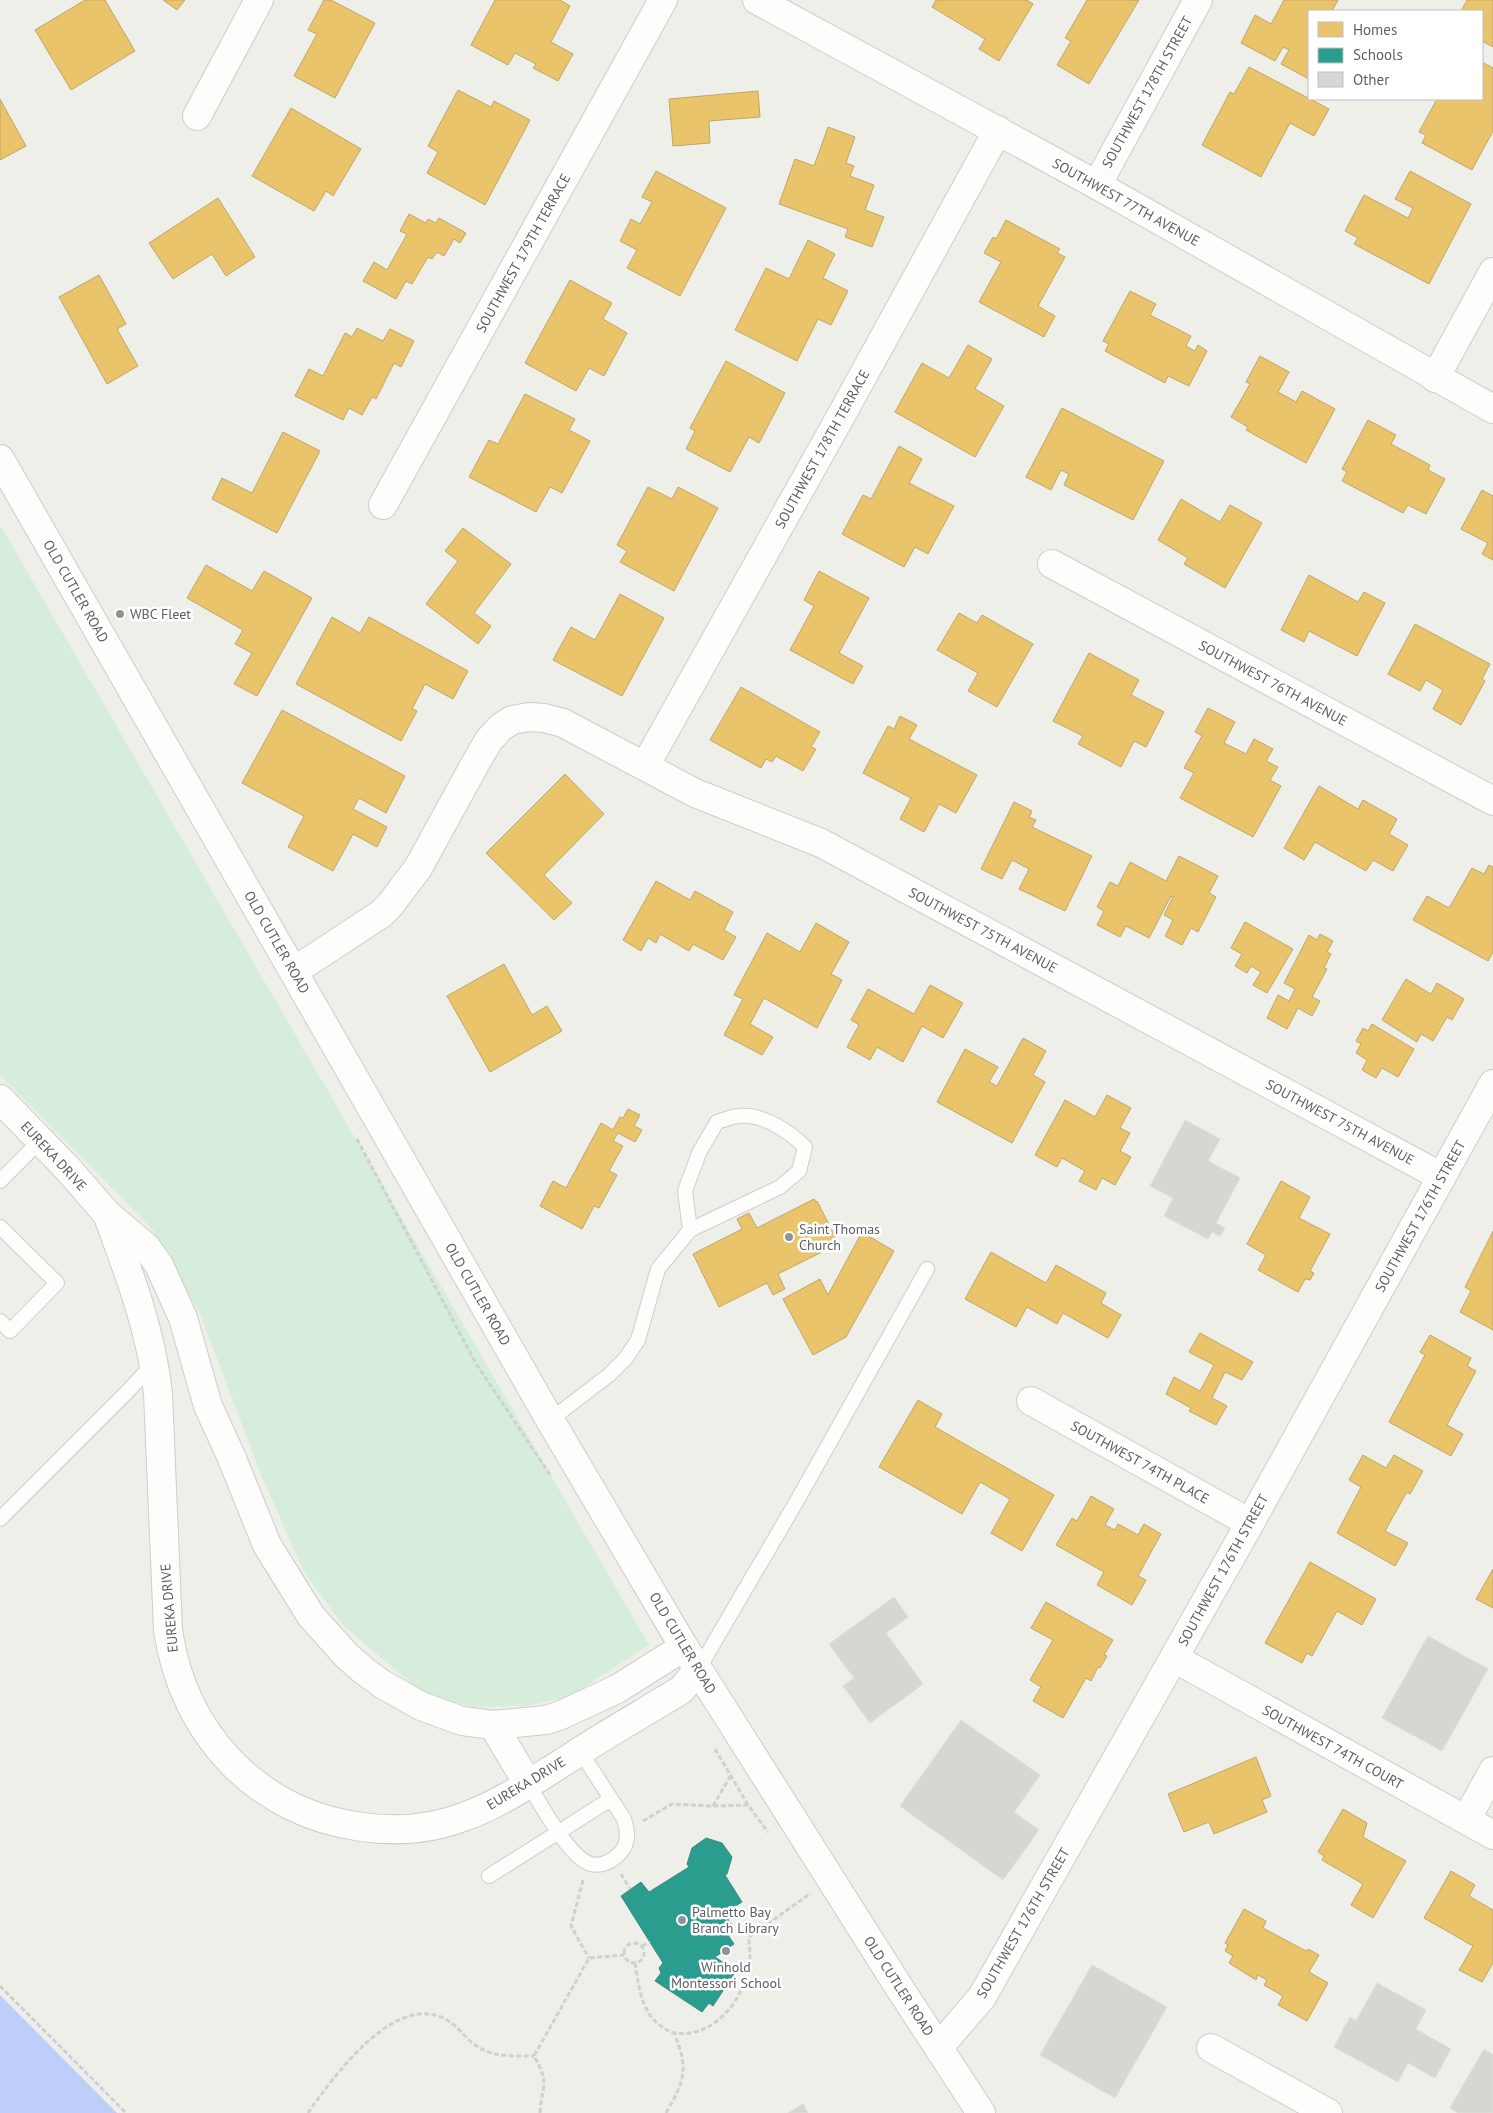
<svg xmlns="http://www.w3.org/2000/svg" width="1493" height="2113" viewBox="0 0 1493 2113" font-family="'PT Sans',sans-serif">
<rect width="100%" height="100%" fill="#efefea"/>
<path fill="#d6eddb" d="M 0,525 L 649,1645 L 569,1697 L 527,1706 L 473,1707 L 425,1695 L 343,1625 L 304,1572 L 260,1472 L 201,1316 L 153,1230 L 0,1075 Z"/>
<path fill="#bfcdf9" d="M 0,1995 L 117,2113 L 0,2113 Z"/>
<path fill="#e9c46a" stroke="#bfa66a" d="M 85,0 L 105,0 L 135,51 L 71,90 L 35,30 Z
M 163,0 L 185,0 L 177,10 Z
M 324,0 L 331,0 L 375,23 L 335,98 L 294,76 L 317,34 L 308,30 Z
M 495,0 L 560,0 L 570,6 L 551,42 L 573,54 L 558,81 L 533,68 L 536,64 L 515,53 L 508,65 L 471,45 Z
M 936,0 L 1027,0 L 1033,4 L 999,61 L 979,49 L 985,39 L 932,7 Z
M 1087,0 L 1139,0 L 1089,84 L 1057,65 L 1071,41 L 1065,38 Z
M 1284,0 L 1338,0 L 1332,11 L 1309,11 L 1309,79 L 1281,64 L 1289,50 L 1283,47 L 1275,61 L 1241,43 L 1255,15 L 1271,24 Z
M 1467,0 L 1493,0 L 1493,47 L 1482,41 L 1482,11 L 1461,11 Z
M 1482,62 L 1493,68 L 1493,131 L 1472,170 L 1422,143 L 1426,135 L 1419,132 L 1437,99 L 1482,99 Z
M 1249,67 L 1329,109 L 1314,136 L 1290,123 L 1261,177 L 1202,145 L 1230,92 L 1234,94 Z
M 458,90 L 491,107 L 494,101 L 530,120 L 485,205 L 427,173 L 438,152 L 428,146 Z
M 758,91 L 760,117 L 709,121 L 710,143 L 673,146 L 669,99 Z
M 0,99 L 26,146 L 0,160 Z
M 291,108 L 361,149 L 333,196 L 326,191 L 314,211 L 252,176 Z
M 828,127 L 855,137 L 846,163 L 854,166 L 850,176 L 874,185 L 865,210 L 884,217 L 872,247 L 845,237 L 848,229 L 779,204 L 795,159 L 814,166 Z
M 656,171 L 726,208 L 680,296 L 627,268 L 637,250 L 620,241 L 631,219 L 640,224 L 652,202 L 642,197 Z
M 1410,171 L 1471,204 L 1429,284 L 1354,244 L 1358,238 L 1345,231 L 1364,195 L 1408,218 L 1413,208 L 1395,199 Z
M 218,198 L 255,257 L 226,276 L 212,254 L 173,279 L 149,243 Z
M 409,214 L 426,223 L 428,219 L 436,223 L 439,218 L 466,233 L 460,243 L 454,239 L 444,256 L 437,252 L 432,259 L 428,257 L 412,284 L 406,281 L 396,299 L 363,281 L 374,262 L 387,270 L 407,234 L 400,231 Z
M 1006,220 L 1060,249 L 1057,253 L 1065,257 L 1038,306 L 1055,316 L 1044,337 L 979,302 L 1001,262 L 984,253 L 993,237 L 996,239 Z
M 808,240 L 835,254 L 823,278 L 848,291 L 831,325 L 818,319 L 797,361 L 735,330 L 766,268 L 789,279 Z
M 99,275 L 126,324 L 117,329 L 138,366 L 107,384 L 59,297 Z
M 570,280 L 612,303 L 603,319 L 627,333 L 604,376 L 589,368 L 576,391 L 525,363 Z
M 1130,291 L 1156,304 L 1150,315 L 1191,336 L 1186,346 L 1195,351 L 1198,345 L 1207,351 L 1189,386 L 1168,376 L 1165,383 L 1105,351 L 1109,344 L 1103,341 Z
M 357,328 L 383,341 L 390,329 L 414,341 L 401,367 L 394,363 L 376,399 L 372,397 L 362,415 L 349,408 L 343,420 L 295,396 L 309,369 L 323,376 L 345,333 L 352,337 Z
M 968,345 L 992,359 L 975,389 L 1004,406 L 975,457 L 895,412 L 922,363 L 949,378 Z
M 1260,356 L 1289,372 L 1278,392 L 1296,402 L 1302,391 L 1335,409 L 1306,463 L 1246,430 L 1248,427 L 1231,417 L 1250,384 L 1246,382 Z
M 726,361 L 785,393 L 759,443 L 749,437 L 730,472 L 686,449 L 695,431 L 690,428 Z
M 525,394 L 575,419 L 569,430 L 590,441 L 562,493 L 550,487 L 536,512 L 469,477 L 489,440 L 498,444 Z
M 1062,408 L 1164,461 L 1133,520 L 1064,485 L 1069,474 L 1061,470 L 1051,490 L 1026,477 Z
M 1368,420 L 1396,435 L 1391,444 L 1430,465 L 1428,470 L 1445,479 L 1426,514 L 1408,505 L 1403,513 L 1342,481 L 1347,472 L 1342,469 Z
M 283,432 L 320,451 L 277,533 L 212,499 L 222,478 L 252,493 Z
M 899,446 L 922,459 L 909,483 L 954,506 L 928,554 L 915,547 L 904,567 L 842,534 L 863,495 L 871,499 Z
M 648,487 L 672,499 L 678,487 L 718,508 L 674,591 L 620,562 L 627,551 L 617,545 Z
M 1482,490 L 1493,496 L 1493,560 L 1482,554 L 1488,543 L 1461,529 Z
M 1181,499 L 1220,522 L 1230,505 L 1262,523 L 1225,588 L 1184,564 L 1188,558 L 1158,540 Z
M 463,528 L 511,564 L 474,613 L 491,626 L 478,644 L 426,604 L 458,561 L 445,551 Z
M 206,565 L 252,591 L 264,571 L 312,598 L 257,696 L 234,684 L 252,653 L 235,644 L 243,630 L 187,598 Z
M 819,571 L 869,598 L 839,653 L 863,666 L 853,684 L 790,650 L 814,606 L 804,600 Z
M 1309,575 L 1358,602 L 1364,592 L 1385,603 L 1357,656 L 1309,631 L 1304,642 L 1281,630 Z
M 620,594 L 664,618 L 622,696 L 553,660 L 571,627 L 595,640 Z
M 959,613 L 977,623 L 982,615 L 1033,644 L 997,707 L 968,691 L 978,673 L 937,650 Z
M 332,617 L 360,633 L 369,617 L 468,671 L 453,699 L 425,684 L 412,709 L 417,711 L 401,741 L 296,684 Z
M 1415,624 L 1490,664 L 1482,679 L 1485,681 L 1461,725 L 1433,709 L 1443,690 L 1426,680 L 1420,691 L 1388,674 Z
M 1089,653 L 1139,680 L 1131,695 L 1164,712 L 1146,747 L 1134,741 L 1121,767 L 1078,744 L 1083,736 L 1053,721 Z
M 741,687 L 820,732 L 811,747 L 816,749 L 803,771 L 776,756 L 772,762 L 766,759 L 761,768 L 710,740 Z
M 1208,708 L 1235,722 L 1224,743 L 1246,754 L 1254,739 L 1273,749 L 1266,761 L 1278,767 L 1270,780 L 1281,786 L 1253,837 L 1180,798 L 1194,773 L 1184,768 L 1202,736 L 1195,732 Z
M 282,710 L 405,776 L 386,813 L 359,798 L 353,809 L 387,827 L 377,847 L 353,834 L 333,871 L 288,847 L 304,816 L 242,783 Z
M 900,716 L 917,725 L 909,739 L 977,775 L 956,813 L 939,804 L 924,832 L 900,819 L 911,798 L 863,773 L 888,726 L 894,729 Z
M 565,774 L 604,814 L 544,875 L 572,903 L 554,920 L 486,853 Z
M 1319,786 L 1358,809 L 1363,800 L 1397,819 L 1389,834 L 1408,845 L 1393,871 L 1373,860 L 1366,871 L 1315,842 L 1304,860 L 1284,848 Z
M 1014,802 L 1032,811 L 1029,817 L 1036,820 L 1032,827 L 1092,856 L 1065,911 L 1019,889 L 1029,869 L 1012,860 L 1002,879 L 981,869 Z
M 1179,856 L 1218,876 L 1209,893 L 1216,897 L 1198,932 L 1191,928 L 1182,945 L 1165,936 L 1173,920 L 1164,915 L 1173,897 L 1171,896 L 1149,938 L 1126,926 L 1120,937 L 1097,925 L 1104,911 L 1097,907 L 1110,882 L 1118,886 L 1130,862 L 1166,881 Z
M 1489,865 L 1493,867 L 1493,952 L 1488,961 L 1413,920 L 1427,896 L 1449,908 L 1472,868 L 1484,874 Z
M 656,881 L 690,900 L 695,891 L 733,912 L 724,930 L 736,937 L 723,960 L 693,944 L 689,951 L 660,934 L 656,943 L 648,938 L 641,951 L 623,940 Z
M 1245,922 L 1293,949 L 1267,993 L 1253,985 L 1261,972 L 1251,966 L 1247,973 L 1235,966 L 1242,954 L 1231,948 Z
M 816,923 L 849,942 L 831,974 L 842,980 L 817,1028 L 764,998 L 750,1024 L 773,1037 L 762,1055 L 724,1035 L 743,999 L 734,995 L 767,933 L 800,952 Z
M 1320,934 L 1333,941 L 1327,952 L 1331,954 L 1324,968 L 1327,969 L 1312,997 L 1320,1001 L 1312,1016 L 1298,1008 L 1287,1029 L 1267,1018 L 1278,995 L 1289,1001 L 1295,989 L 1284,983 L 1309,935 L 1317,940 Z
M 504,964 L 532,1015 L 547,1006 L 562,1031 L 490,1072 L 447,996 Z
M 1406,979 L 1431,994 L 1437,983 L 1464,999 L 1452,1020 L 1447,1017 L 1433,1041 L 1421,1034 L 1417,1042 L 1382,1020 Z
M 930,985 L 963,1003 L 943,1038 L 922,1026 L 903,1062 L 877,1047 L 870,1060 L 847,1047 L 859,1025 L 851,1020 L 868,989 L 914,1014 Z
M 1372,1024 L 1414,1049 L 1398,1077 L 1382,1068 L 1376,1078 L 1362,1070 L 1367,1060 L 1356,1053 L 1361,1044 L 1356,1041 L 1363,1028 L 1368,1031 Z
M 1023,1038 L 1046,1051 L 1033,1075 L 1045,1082 L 1012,1143 L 937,1102 L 965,1049 L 998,1067 L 989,1082 L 997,1086 Z
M 1107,1095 L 1131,1108 L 1120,1128 L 1130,1133 L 1120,1151 L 1131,1157 L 1115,1185 L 1102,1178 L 1096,1190 L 1079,1181 L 1085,1171 L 1062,1158 L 1057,1167 L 1035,1155 L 1065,1100 L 1095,1117 Z
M 628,1109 L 640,1115 L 634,1126 L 642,1130 L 635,1142 L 618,1133 L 613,1141 L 623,1146 L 609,1171 L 617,1175 L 599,1208 L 594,1206 L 582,1229 L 540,1206 L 553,1181 L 566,1188 L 601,1123 L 613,1130 L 620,1117 L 623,1118 Z
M 1281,1181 L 1310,1197 L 1299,1218 L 1330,1234 L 1310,1271 L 1314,1273 L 1310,1280 L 1305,1279 L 1298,1292 L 1258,1270 L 1266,1255 L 1247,1244 Z
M 814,1199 L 816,1202 L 817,1201 L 836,1238 L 834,1240 L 836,1245 L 778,1274 L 785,1289 L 773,1295 L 767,1283 L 719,1307 L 693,1254 L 742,1229 L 737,1219 L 749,1213 L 757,1228 Z
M 1493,1231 L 1493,1330 L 1460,1312 L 1471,1291 L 1465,1287 Z
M 862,1232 L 894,1251 L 846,1337 L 813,1355 L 783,1299 L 820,1279 L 828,1295 Z
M 991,1252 L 1046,1283 L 1056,1265 L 1106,1293 L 1101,1303 L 1121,1315 L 1108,1338 L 1063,1313 L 1057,1324 L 1027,1307 L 1016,1327 L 965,1299 Z
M 1200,1333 L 1253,1362 L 1242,1380 L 1225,1372 L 1212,1398 L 1227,1406 L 1216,1425 L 1189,1411 L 1191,1408 L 1166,1394 L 1174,1377 L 1200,1391 L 1214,1365 L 1189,1352 Z
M 1430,1335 L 1471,1358 L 1467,1366 L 1476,1371 L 1447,1425 L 1463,1434 L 1451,1456 L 1389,1422 L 1425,1355 L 1420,1352 Z
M 918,1400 L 942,1414 L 935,1427 L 1054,1495 L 1022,1551 L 991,1533 L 1010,1499 L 980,1482 L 962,1514 L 879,1467 Z
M 1363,1455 L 1386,1468 L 1394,1455 L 1423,1471 L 1410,1494 L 1407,1492 L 1385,1531 L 1408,1543 L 1395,1566 L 1337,1533 L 1361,1487 L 1349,1480 Z
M 1091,1496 L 1114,1509 L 1105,1525 L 1115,1530 L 1118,1524 L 1138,1535 L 1144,1524 L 1161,1534 L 1138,1576 L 1146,1580 L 1132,1605 L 1097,1585 L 1104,1572 L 1056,1545 L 1072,1518 L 1077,1521 Z
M 1310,1562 L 1376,1599 L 1362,1625 L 1337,1611 L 1312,1656 L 1307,1653 L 1302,1663 L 1265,1643 Z
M 1493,1569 L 1493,1608 L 1476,1599 Z
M 1046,1602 L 1113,1640 L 1104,1655 L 1107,1656 L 1100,1668 L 1098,1667 L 1091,1681 L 1086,1678 L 1063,1718 L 1033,1701 L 1041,1687 L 1030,1680 L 1053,1640 L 1031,1628 Z
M 1256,1757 L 1271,1796 L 1262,1800 L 1267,1812 L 1214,1834 L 1209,1822 L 1184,1832 L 1168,1794 Z
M 1343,1809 L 1367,1823 L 1363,1837 L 1406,1861 L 1373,1918 L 1351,1905 L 1363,1884 L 1322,1860 L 1324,1856 L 1318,1852 Z
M 1451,1871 L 1475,1885 L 1469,1896 L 1493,1910 L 1493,1963 L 1482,1982 L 1459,1970 L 1473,1946 L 1424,1918 Z
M 1244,1909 L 1266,1921 L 1263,1928 L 1306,1951 L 1308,1949 L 1319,1955 L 1309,1972 L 1328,1983 L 1307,2021 L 1278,2005 L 1283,1996 L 1264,1985 L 1267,1980 L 1258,1975 L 1256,1980 L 1229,1963 L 1233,1956 L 1225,1951 L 1228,1945 L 1225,1943 Z"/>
<path fill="#2a9d8f" stroke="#3a8b84" d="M 706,1838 L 722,1843 L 732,1857 L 727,1874 L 725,1875 L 742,1902 L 724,1913 L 733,1927 L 726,1932 L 734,1944 L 715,1957 L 736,1971 L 713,2006 L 709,2003 L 702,2012 L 655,1981 L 661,1973 L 659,1968 L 663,1963 L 621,1896 L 641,1882 L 649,1892 L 689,1867 L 687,1864 L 692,1848 Z"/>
<path fill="#d6d6d3" stroke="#deded9" d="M 1185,1120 L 1220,1139 L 1208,1161 L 1240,1178 L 1216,1223 L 1225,1228 L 1220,1236 L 1212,1232 L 1208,1239 L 1164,1216 L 1173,1198 L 1150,1186 Z
M 894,1597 L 908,1617 L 886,1633 L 923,1684 L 870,1723 L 843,1686 L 854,1678 L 829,1644 Z
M 1428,1636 L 1488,1669 L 1442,1751 L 1382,1718 Z
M 961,1720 L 1040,1775 L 1014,1812 L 1039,1830 L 1003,1880 L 900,1806 Z
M 1092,1965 L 1167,2007 L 1115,2098 L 1040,2055 Z
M 1377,1983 L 1426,2010 L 1416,2029 L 1451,2049 L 1435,2078 L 1408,2063 L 1398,2082 L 1334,2047 L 1350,2017 L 1356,2021 Z
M 1484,2049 L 1493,2055 L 1493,2113 L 1458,2113 L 1450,2108 Z
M 803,2104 L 808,2113 L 788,2113 Z"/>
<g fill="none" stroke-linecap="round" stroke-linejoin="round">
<g stroke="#cccdcc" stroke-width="16">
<path id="service" d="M 0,1181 L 41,1140
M 0,1227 L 57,1283 L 10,1331 L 0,1321
M 550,1420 L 609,1375 L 626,1358 L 638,1340 L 658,1269 L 690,1230 L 780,1187 L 799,1171 L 805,1147 C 789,1131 763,1114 740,1116 C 732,1116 724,1120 717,1122 L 699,1153 L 685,1191 L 690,1230
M 0,1519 L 127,1392 L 154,1363
M 698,1670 L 798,1499 L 927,1269
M 528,1784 C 541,1804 569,1858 591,1864 C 601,1867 612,1861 619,1854 C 629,1845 628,1831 624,1819 L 580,1751
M 489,1876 L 611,1799"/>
</g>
<g stroke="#cccdcc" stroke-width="30">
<path id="minor" d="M 197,116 L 259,0
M 1097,185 L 1198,0
M 1435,378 L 1493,272
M 383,505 L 663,0
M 1052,564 L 1493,801
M 645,766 L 842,414 L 998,130
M 294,971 L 381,914 L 390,905 L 418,868 L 479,757 L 489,740 L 501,727 L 512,720 L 529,717 L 544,718 L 563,723 L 695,793 L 821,843 L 1442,1177
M 0,1099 L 68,1169 L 107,1214 L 146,1247 L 159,1265 L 183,1318 L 208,1406 L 231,1456 L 267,1545 L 311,1616 L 347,1656 L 363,1670 L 382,1684 L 421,1706 L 462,1721 L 493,1725 L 546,1720 L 559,1716 L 617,1689 L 684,1647
M 107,1214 C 129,1273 151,1330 158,1393 L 168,1630 C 183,1733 256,1813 362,1827 C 397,1832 433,1829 466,1816 C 502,1803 533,1781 565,1761 C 603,1736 642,1714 681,1690 L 698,1670
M 1031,1401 L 1250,1523
M 1174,1658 L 1493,1835
M 493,1725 L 528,1784
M 1466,1820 L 1493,1771
M 939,2047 L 982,1997 L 1250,1523 L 1493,1084
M 1211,2048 L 1328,2113"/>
</g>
<g stroke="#cccdcc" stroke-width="30">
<path id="tertiary" d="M 757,0 L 1097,185 L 1493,409"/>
</g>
<g stroke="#cbcccc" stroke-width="30">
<path id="secondary" d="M 0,459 L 550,1420 L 684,1647 L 897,1984 L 981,2113"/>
</g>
<path stroke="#cdd1d0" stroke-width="3" stroke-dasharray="5 2.5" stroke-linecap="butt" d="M 357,1139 L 475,1362 L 551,1476
M 715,1749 L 748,1805 L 768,1832
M 713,1806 L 731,1775
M 643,1821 L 672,1804 L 713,1806 L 748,1805
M 621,1874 L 630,1889
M 583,1880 L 571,1926 L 589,1958
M624 1953a10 10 0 1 1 20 0a10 10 0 1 1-20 0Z
M 642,1946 L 650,1942
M 635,1963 C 640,1993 642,2021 674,2033
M 0,1986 L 126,2113
M 308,2113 C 332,2079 392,1994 443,2018 C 453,2022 462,2033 469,2040 C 489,2058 509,2056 534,2056
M 540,2113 C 542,2084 550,2084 534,2056 L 589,1958 L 624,1955
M 666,2113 C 685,2080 689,2069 674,2033 C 714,2039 744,2000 749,1964 C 751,1955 749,1946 749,1937 L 811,1893"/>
<use href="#service" stroke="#fdfdfc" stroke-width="14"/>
<use href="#minor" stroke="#fdfdfc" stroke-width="28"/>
<use href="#tertiary" stroke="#fdfdfc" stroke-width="28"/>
<use href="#secondary" stroke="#fdfdfc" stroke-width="28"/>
</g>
<g fill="#919296" stroke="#fff" stroke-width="2">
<circle cx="120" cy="614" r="5"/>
<circle cx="789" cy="1237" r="5"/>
<circle cx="682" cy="1920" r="5"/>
<circle cx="726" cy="1951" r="5"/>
</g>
<g text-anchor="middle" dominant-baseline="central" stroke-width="5" stroke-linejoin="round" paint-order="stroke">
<g font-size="14" fill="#5e6069" stroke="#fff">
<text transform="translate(1147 92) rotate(-61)">SOUTHWEST 178TH STREET</text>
<text transform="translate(1126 202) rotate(29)">SOUTHWEST 77TH AVENUE</text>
<text transform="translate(523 253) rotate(-61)">SOUTHWEST 179TH TERRACE</text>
<text transform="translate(822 449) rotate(-61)">SOUTHWEST 178TH TERRACE</text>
<text transform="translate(76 591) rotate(60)">OLD CUTLER ROAD</text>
<text transform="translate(1273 683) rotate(28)">SOUTHWEST 76TH AVENUE</text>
<text transform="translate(983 930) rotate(28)">SOUTHWEST 75TH AVENUE</text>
<text transform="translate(277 942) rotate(60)">OLD CUTLER ROAD</text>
<text transform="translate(1340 1122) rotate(28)">SOUTHWEST 75TH AVENUE</text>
<text transform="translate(54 1156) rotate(47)">EUREKA DRIVE</text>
<text transform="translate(1420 1216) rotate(-61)">SOUTHWEST 176TH STREET</text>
<text transform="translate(478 1294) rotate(60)">OLD CUTLER ROAD</text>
<text transform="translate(1140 1462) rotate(29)">SOUTHWEST 74TH PLACE</text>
<text transform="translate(1223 1570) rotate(-61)">SOUTHWEST 176TH STREET</text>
<text transform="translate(169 1608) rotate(-95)">EUREKA DRIVE</text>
<text transform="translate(683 1643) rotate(59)">OLD CUTLER ROAD</text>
<text transform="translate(1333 1747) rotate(29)">SOUTHWEST 74TH COURT</text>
<text transform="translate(526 1783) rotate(-31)">EUREKA DRIVE</text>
<text transform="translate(1023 1923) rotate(-60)">SOUTHWEST 176TH STREET</text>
<text transform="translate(899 1986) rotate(57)">OLD CUTLER ROAD</text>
</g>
<g font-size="14" fill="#5e6069" stroke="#fff" text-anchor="start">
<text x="130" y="614">WBC Fleet</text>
<text x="799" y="1229">Saint Thomas<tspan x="799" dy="16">Church</tspan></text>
<text x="692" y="1912">Palmetto Bay<tspan x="692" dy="16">Branch Library</tspan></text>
<text x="726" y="1967" text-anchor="middle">Winhold<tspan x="726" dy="16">Montessori School</tspan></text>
</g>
</g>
<rect x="1308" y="10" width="175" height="90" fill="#ffffff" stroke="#bfbfc3"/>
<rect x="1318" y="22" width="25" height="15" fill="#e9c46a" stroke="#bfbfc3"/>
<text x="1353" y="35" font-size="15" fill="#5e6069">Homes</text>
<rect x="1318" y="48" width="25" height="15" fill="#2a9d8f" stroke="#bfbfc3"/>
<text x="1353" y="60" font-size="15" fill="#5e6069">Schools</text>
<rect x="1318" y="72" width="25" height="15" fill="#d6d6d3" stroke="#bfbfc3"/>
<text x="1353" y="85" font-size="15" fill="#5e6069">Other</text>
</svg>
